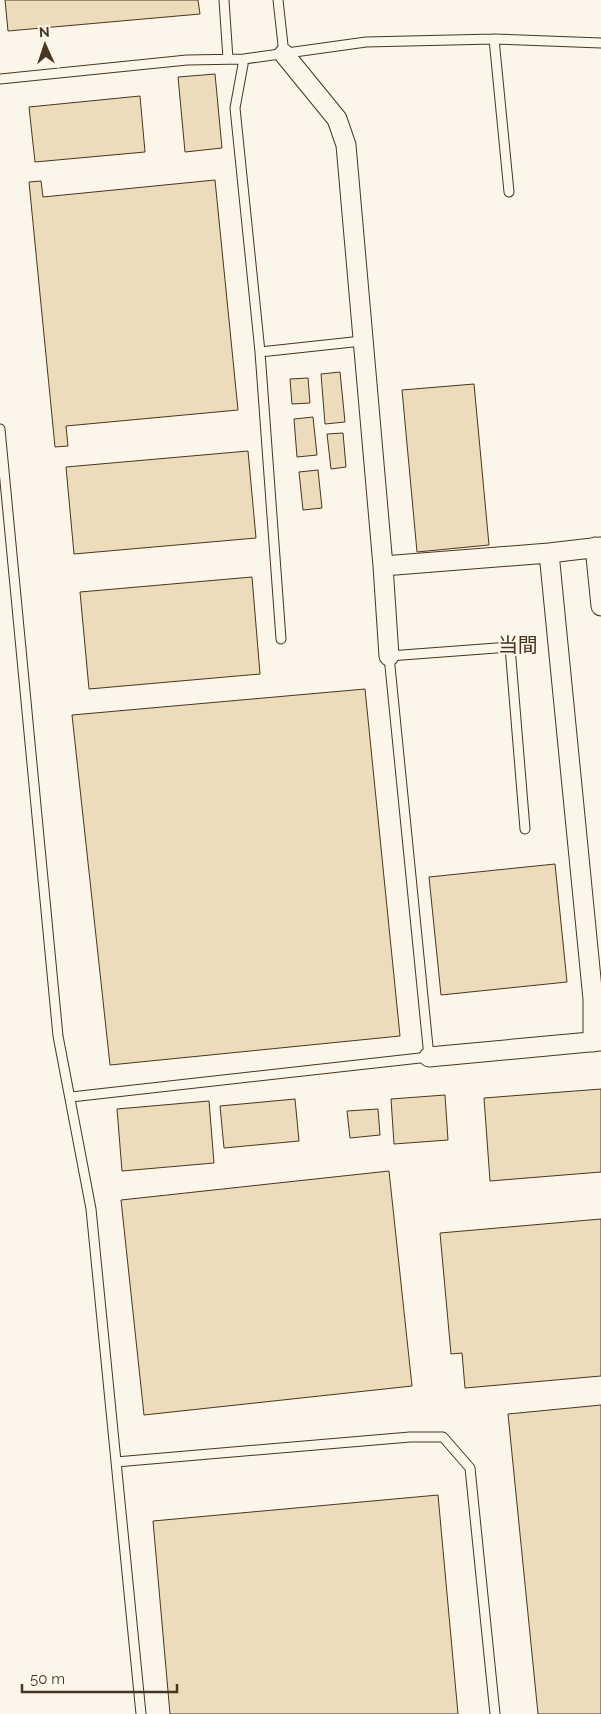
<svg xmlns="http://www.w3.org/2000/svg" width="601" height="1714" viewBox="0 0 601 1714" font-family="Raleway,'Noto Sans JP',sans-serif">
<rect width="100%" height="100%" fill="#fbf6e9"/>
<path fill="#ecdcbc" stroke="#4a3520" d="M 5,0 L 198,0 L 200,14 L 8,31 Z
M 215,74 L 222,148 L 185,152 L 178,77 Z
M 140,96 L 145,152 L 35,162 L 29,107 Z
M 215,180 L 238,410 L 66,426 L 68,446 L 55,447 L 29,182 L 41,181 L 43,197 Z
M 340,372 L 345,422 L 325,424 L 321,374 Z
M 308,378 L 310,403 L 292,404 L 290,379 Z
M 474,384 L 489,545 L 417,552 L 402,390 Z
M 313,417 L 317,455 L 297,457 L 294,419 Z
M 343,433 L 346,467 L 331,469 L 327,434 Z
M 248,451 L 256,538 L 74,554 L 66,467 Z
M 318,470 L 322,508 L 303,510 L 299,472 Z
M 252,577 L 260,674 L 89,689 L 80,592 Z
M 365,689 L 400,1036 L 110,1065 L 72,715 Z
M 555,864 L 567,982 L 441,995 L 429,877 Z
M 601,1089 L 601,1172 L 490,1181 L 484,1098 Z
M 445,1095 L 448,1140 L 394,1144 L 391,1099 Z
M 295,1099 L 299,1141 L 224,1148 L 220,1106 Z
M 209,1101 L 214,1163 L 122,1171 L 117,1109 Z
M 378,1109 L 380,1135 L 350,1138 L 347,1111 Z
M 389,1171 L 412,1386 L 144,1415 L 121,1200 Z
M 601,1219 L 601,1376 L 465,1388 L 462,1353 L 451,1354 L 440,1233 Z
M 601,1405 L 601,1714 L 538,1714 L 508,1414 Z
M 438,1495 L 458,1714 L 170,1714 L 153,1521 Z"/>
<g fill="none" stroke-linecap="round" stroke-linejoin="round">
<g stroke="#4a3520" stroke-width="11">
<path id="service" d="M 224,0 L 228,59
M 278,0 L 284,54
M 494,39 L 509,192
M 244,59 L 235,108 L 260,352 L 281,639
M 0,79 L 187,60 L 244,59 L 366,42 L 494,39 L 601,43
M 260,352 L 362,341
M 0,429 L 58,1036 L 91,1209 L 141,1714
M 71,1097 L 429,1057 L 389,656 L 510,647 L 525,829
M 116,1462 L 410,1437 L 443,1437 L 470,1468 L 495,1714"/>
</g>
<g stroke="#4a3520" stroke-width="21">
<path id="minor" d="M 284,54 L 337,119 L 346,145 L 383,566 L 389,656
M 595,547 L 601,606
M 549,553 L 593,999 L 593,1042
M 383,566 L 549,553 L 601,547
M 429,1057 L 601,1041"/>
</g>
<use href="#service" stroke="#fbf6e9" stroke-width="9"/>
<use href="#minor" stroke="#fbf6e9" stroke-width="19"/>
</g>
<g text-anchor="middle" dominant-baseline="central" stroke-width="4" stroke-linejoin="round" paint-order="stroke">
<g font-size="20" fill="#4a3520" stroke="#fbf6e9">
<text x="518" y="645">当間</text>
</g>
</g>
<g transform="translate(45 45) rotate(357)" stroke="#fbf6e9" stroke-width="4" paint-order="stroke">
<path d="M0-4L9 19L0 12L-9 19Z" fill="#4a3520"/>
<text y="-8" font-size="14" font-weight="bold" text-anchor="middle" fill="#4a3520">N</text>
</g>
<path d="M22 1684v8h155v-8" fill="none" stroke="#4a3520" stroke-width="2.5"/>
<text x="30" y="1684" font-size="15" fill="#4a3520" stroke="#fbf6e9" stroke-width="4" paint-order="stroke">50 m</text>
</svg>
